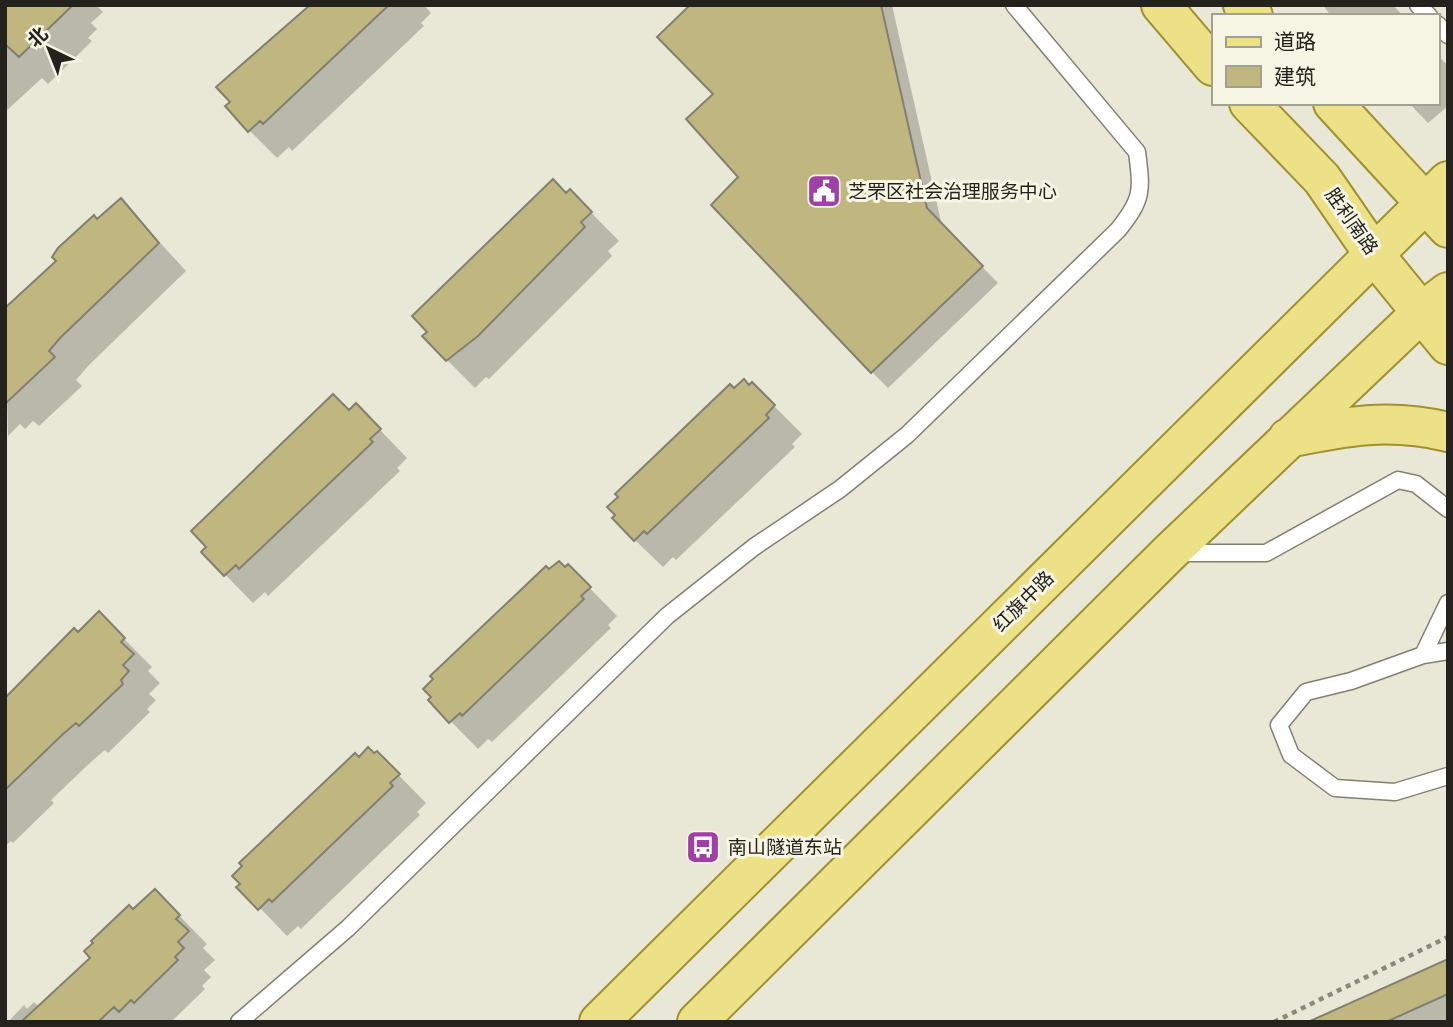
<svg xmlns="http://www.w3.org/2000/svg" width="1453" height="1027" viewBox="0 0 1453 1027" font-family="Raleway,'Noto Sans SC',sans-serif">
<rect width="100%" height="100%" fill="#e9e7d6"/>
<path fill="#0003" d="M 5,5 L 96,5 L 103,12 L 91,23 L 97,29 L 88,38 L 92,41 L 48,84 L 42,78 L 5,112 Z
M 312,5 L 424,5 L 431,13 L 421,23 L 424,26 L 292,151 L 289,147 L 277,158 L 249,130 Z
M 693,5 L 892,5 L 942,226 L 998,283 L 888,388 L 872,372 L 740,177 Z
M 1323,5 L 1393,5 L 1403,16 L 1331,16 Z
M 1437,54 L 1448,66 L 1448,106 L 1428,123 L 1409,103 L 1437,103 Z
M 570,191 L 619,241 L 608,251 L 612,256 L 489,379 L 486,377 L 475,388 L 447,360 L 429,332 Z
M 121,200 L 186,271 L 88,366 L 76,380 L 82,386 L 39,426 L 33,421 L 25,429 L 20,424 L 8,436 L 5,312 Z
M 752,384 L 802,434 L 792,444 L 795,447 L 676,560 L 673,557 L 663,567 L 635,540 L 734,390 Z
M 356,405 L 407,458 L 397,468 L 400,471 L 268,596 L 265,592 L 253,603 L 203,552 Z
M 568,566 L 617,616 L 608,625 L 611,628 L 492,742 L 488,739 L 478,749 L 430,700 L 549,572 Z
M 99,614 L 152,667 L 148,671 L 160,683 L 149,694 L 156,700 L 147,709 L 150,712 L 108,753 L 105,750 L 91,762 L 51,800 L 54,803 L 13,843 L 11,841 L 5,846 L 5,711 L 37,665 L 74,630 L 79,635 Z
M 377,753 L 426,803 L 417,812 L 420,815 L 301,929 L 298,926 L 287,936 L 260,908 L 359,759 Z
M 155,891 L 207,944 L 203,948 L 215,960 L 204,970 L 211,977 L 202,986 L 205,989 L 171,1022 L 8,1022 L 24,1005 L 27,1009 L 34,1002 L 39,1007 L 92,958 Z
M 1448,961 L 1448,1022 L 1312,1022 Z"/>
<path fill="#bfb77f" stroke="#828071" stroke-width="2" d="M 5,5 L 73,5 L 19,57 L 5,44 Z
M 310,5 L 389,5 L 263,124 L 260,121 L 248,132 L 225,106 L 230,102 L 216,87 Z
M 690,5 L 881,5 L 927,208 L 983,266 L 871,373 L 711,205 L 738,177 L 686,119 L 713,94 L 657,37 Z
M 553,179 L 566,193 L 570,189 L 592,212 L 581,222 L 585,227 L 478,336 L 446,361 L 422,336 L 427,332 L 412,316 Z
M 121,198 L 159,243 L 60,338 L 49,351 L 55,357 L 5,404 L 5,308 L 56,261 L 52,257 L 58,248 L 94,215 L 97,219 Z
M 744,379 L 749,385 L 752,382 L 775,405 L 766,415 L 769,418 L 647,534 L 644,531 L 634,541 L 612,518 L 615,515 L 607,507 L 618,497 L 615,494 L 730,384 L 734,388 Z
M 333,394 L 349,410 L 356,403 L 381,429 L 370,439 L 373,442 L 239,569 L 236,565 L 224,576 L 201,552 L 206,547 L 191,531 Z
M 559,561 L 565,567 L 568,564 L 591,587 L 581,596 L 584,599 L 462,716 L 460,713 L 449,723 L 428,700 L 431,697 L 423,689 L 433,679 L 430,676 L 546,566 L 549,569 Z
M 99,611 L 125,638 L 121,642 L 134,654 L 123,665 L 129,671 L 121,680 L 123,684 L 79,726 L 76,723 L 63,734 L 5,790 L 5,698 L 74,628 L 78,632 Z
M 368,747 L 374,753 L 377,751 L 400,774 L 390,783 L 393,786 L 272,902 L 269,899 L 258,910 L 236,887 L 240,884 L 232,876 L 242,866 L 239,863 L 355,753 L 359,757 Z
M 155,889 L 180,915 L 176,919 L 189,931 L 178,942 L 184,948 L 175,957 L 178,960 L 134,1003 L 131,1000 L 119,1012 L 114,1007 L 98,1022 L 21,1022 L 90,958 L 84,951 L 93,943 L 91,941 L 129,905 L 133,909 Z
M 1448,959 L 1448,994 L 1386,1022 L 1308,1022 Z"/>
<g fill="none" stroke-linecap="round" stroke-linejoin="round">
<g stroke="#828070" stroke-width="19">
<path id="lane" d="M 1418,5 L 1429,16
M 1437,24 L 1448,35
M 1175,553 L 1266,553 L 1398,480 L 1416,484 L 1448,509
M 1448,603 L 1423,655 L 1351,681 L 1306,692 L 1279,725 L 1291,755 L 1335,788 L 1395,792 L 1448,776
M 1423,655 L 1448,651
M 239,1022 L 348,928 L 667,616 L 754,547 L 840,489 L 907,435 L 1118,230 C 1143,199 1142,191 1137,152 L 1014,5"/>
</g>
<g stroke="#9e912e" stroke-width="42">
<path id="primary" d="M 1161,5 L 1213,66
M 1243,5 L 1253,16
M 1249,103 L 1322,179 L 1373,253 L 1448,345
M 1333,103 L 1448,228
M 1288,438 C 1346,426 1389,418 1448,432
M 599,1022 L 1448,181
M 697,1022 L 1169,553 L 1423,311 L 1448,292"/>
</g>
<path stroke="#8a897d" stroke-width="4.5" stroke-dasharray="5 5" stroke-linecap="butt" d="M 1274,1022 L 1448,937"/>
<use href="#lane" stroke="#fff" stroke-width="16"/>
<use href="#primary" stroke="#ede188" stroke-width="38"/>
</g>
<defs>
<g id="civic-square" transform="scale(1.75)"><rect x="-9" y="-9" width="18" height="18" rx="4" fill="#a03fa6" stroke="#f6f4e3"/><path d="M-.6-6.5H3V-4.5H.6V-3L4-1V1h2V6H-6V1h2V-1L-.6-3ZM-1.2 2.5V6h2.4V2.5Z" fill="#fff"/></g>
<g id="bus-square" transform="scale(1.75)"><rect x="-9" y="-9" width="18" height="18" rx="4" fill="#a03fa6" stroke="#f6f4e3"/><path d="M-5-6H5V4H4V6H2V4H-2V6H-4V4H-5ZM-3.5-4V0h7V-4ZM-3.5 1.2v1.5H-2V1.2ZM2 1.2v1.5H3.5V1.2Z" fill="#fff"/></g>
</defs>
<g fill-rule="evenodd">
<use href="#civic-square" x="824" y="191"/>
<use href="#bus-square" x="703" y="847"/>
</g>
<g text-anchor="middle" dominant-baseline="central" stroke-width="6" stroke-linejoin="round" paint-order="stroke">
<g font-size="19" fill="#23221c" stroke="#f6f4e3" text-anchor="start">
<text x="848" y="191">芝罘区社会治理服务中心</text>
<text x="728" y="847">南山隧道东站</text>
</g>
<g font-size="19" fill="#23221c" stroke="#f6f4e3">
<text transform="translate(1352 221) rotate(55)">胜利南路</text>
<text transform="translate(1023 601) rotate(-45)">红旗中路</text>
</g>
</g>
<rect width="1453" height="1027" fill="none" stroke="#23221c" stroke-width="14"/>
<rect x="1212" y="14" width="228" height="91" fill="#f6f4e3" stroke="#a2a093" stroke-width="2"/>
<rect x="1226" y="37" width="35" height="10" fill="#ede188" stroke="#a2a093" stroke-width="2"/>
<text x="1274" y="49" font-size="21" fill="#23221c">道路</text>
<rect x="1226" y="66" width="35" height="21" fill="#bfb77f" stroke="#a2a093" stroke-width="2"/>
<text x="1274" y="84" font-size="21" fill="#23221c">建筑</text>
<g transform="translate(49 49) rotate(317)" stroke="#f6f4e3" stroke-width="5" paint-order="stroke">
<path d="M0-5L12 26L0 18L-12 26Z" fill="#23221c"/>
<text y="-10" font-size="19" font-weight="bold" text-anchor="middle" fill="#23221c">北</text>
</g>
</svg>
